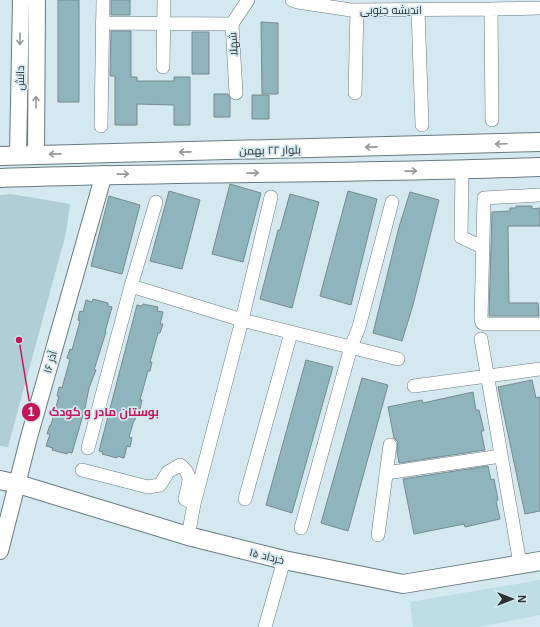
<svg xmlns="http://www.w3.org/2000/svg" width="540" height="627" viewBox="0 0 540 627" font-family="Helvetica,Cairo,sans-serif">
<rect width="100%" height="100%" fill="#d3e9ef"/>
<path fill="#bedce4" d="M 540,580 L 540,615 L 479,627 L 413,627 L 410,602 Z"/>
<path fill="#b1ced6" d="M 11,194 L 70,204 L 66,233 L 8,447 L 0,446 L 0,195 Z"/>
<path fill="#8fb4be" stroke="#768a8f" d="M 58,0 L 79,0 L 79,102 L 58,102 Z
M 111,0 L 130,0 L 130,15 L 111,15 Z
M 261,22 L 278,23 L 278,94 L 262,94 Z
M 111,31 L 131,31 L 131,77 L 137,77 L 137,81 L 174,81 L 174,77 L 190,77 L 190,125 L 174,125 L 174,105 L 137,104 L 137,125 L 115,125 L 115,76 L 110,76 Z
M 192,32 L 209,32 L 209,74 L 192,74 Z
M 214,94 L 228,94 L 230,98 L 230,117 L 214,117 Z
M 252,95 L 269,95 L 269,119 L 252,119 Z
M 230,184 L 261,193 L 243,262 L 212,254 Z
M 169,191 L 200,200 L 182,269 L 150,261 Z
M 348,191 L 377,199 L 351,305 L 320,296 Z
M 410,192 L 439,200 L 413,305 L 402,341 L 373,333 L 399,227 Z
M 290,194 L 319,202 L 292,308 L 260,299 L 278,230 L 280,230 Z
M 109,196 L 140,205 L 122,274 L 91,266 Z
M 516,206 L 532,206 L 532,209 L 540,208 L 540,226 L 508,226 L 509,303 L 538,303 L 539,316 L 489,316 L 492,212 L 510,211 L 510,208 L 516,208 Z
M 93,299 L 108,303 L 108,306 L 112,307 L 105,332 L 106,332 L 94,370 L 96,370 L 89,388 L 85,408 L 72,453 L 68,452 L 67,454 L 52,450 L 53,448 L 46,446 L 50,434 L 47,434 L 50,425 L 51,425 L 59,396 L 57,396 L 59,387 L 62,388 L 67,370 L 70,359 L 67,358 L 70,349 L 72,350 L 80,321 L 78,320 L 80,311 L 83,312 L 86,300 L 92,302 Z
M 143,304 L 158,307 L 157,311 L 163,312 L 160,324 L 163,324 L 160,333 L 158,333 L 150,362 L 152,362 L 150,371 L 148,371 L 140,400 L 142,400 L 140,409 L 138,409 L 135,420 L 134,420 L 129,437 L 132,438 L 130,447 L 127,446 L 124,458 L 117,456 L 117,458 L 102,454 L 103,452 L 99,451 L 137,305 L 142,306 Z
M 306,360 L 333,367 L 292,513 L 266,505 Z
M 362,378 L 388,385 L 348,531 L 321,523 Z
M 532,380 L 536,398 L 540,397 L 540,511 L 525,514 L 498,387 Z
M 473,392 L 476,410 L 479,410 L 484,431 L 481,431 L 485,450 L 399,463 L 397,452 L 398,442 L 394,438 L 388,407 L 422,400 L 423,403 Z
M 488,466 L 491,480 L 494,479 L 498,500 L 496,501 L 500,519 L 465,527 L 464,524 L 414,534 L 403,479 Z"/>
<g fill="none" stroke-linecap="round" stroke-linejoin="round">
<g stroke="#677b80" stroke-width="14">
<path id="minor" d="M 292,0 L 298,2 L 351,10 L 491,9 L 540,8
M 491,9 L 492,120
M 418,10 L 422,125
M 102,23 L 232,24
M 163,67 L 164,0
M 236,93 L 232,24 L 248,0
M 355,93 L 357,10
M 101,126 L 103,0
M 462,170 L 461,237 L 482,247
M 540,195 L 484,198 L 481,319 L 482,323 L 485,324 L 540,324
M 131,286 L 242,320 L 398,359
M 481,339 L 520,564
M 414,386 L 540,369
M 88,448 L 131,286 L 156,202
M 82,470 L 148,487 L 160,485 L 168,472 L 180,465 C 194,475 188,484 185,499 L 194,504
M 386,473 L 501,456
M 245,499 L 291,333
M 301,528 L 351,347 L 359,327 L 392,202
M 378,535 L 390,445
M 188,536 L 194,504 L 242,320 L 271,197
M 265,627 L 284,560"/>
</g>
<g stroke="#677b80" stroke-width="18">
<path id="tertiary" d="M 18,155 L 21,0
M 36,155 L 37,0
M 0,551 L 29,437 L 104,174"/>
</g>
<g stroke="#677b80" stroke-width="20">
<path id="secondary" d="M 0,156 L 540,142
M 0,178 C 180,172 360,174 540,167
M 0,480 L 18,484 L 188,536 L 284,560 L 403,584 L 540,561"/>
</g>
<use href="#minor" stroke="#fff" stroke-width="13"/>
<use href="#tertiary" stroke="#fff" stroke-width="16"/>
<use href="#secondary" stroke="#fff" stroke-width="18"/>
</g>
<defs><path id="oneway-shaft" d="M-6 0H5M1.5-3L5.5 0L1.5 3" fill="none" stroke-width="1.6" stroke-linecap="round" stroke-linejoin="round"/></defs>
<g stroke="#94989a">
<use href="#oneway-shaft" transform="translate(20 39) rotate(91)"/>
<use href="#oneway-shaft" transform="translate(36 102) rotate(-90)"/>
<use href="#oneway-shaft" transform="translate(501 144) rotate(178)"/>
<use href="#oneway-shaft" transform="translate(371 147) rotate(179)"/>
<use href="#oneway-shaft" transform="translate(185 152) rotate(179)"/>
<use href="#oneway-shaft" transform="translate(55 154) rotate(179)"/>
<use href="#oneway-shaft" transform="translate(411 171) rotate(-1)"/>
<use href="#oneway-shaft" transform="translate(253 173) rotate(-1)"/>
<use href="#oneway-shaft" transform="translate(123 174) rotate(-1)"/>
</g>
<g text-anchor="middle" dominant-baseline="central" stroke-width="3.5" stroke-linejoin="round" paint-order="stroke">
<g font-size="11" fill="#293234" stroke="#d3e9ef">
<text x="391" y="10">اندیشه جنوبی</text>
<text transform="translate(233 44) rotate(-93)">شهلا</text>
<text transform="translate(20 78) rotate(-89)">دانش</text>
<text transform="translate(270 150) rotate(-1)">بلوار ۲۲ بهمن</text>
<text transform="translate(50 362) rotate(-74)">۱۶ آذر</text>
<text transform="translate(267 556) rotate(14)">۱۵ خرداد</text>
</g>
</g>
<path fill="none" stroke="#c2185b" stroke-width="1.5" d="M19 340L31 412"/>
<g fill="#c2185b" stroke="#d3e9ef" stroke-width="1.5">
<circle cx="19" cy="340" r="4"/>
<circle cx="31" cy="412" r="10"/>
</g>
<g font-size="12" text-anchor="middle" font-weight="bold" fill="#fff">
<text x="31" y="416">1</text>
</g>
<g font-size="12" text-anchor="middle" font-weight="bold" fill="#c2185b" stroke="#d3e9ef" stroke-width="3.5" stroke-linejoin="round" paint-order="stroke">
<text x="104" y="416">بوستان مادر و کودک</text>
</g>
<g transform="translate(512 599) rotate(90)" stroke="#d3e9ef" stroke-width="3" paint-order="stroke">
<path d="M0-3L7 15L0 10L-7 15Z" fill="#293234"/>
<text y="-6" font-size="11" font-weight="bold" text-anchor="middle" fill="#293234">N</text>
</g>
</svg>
